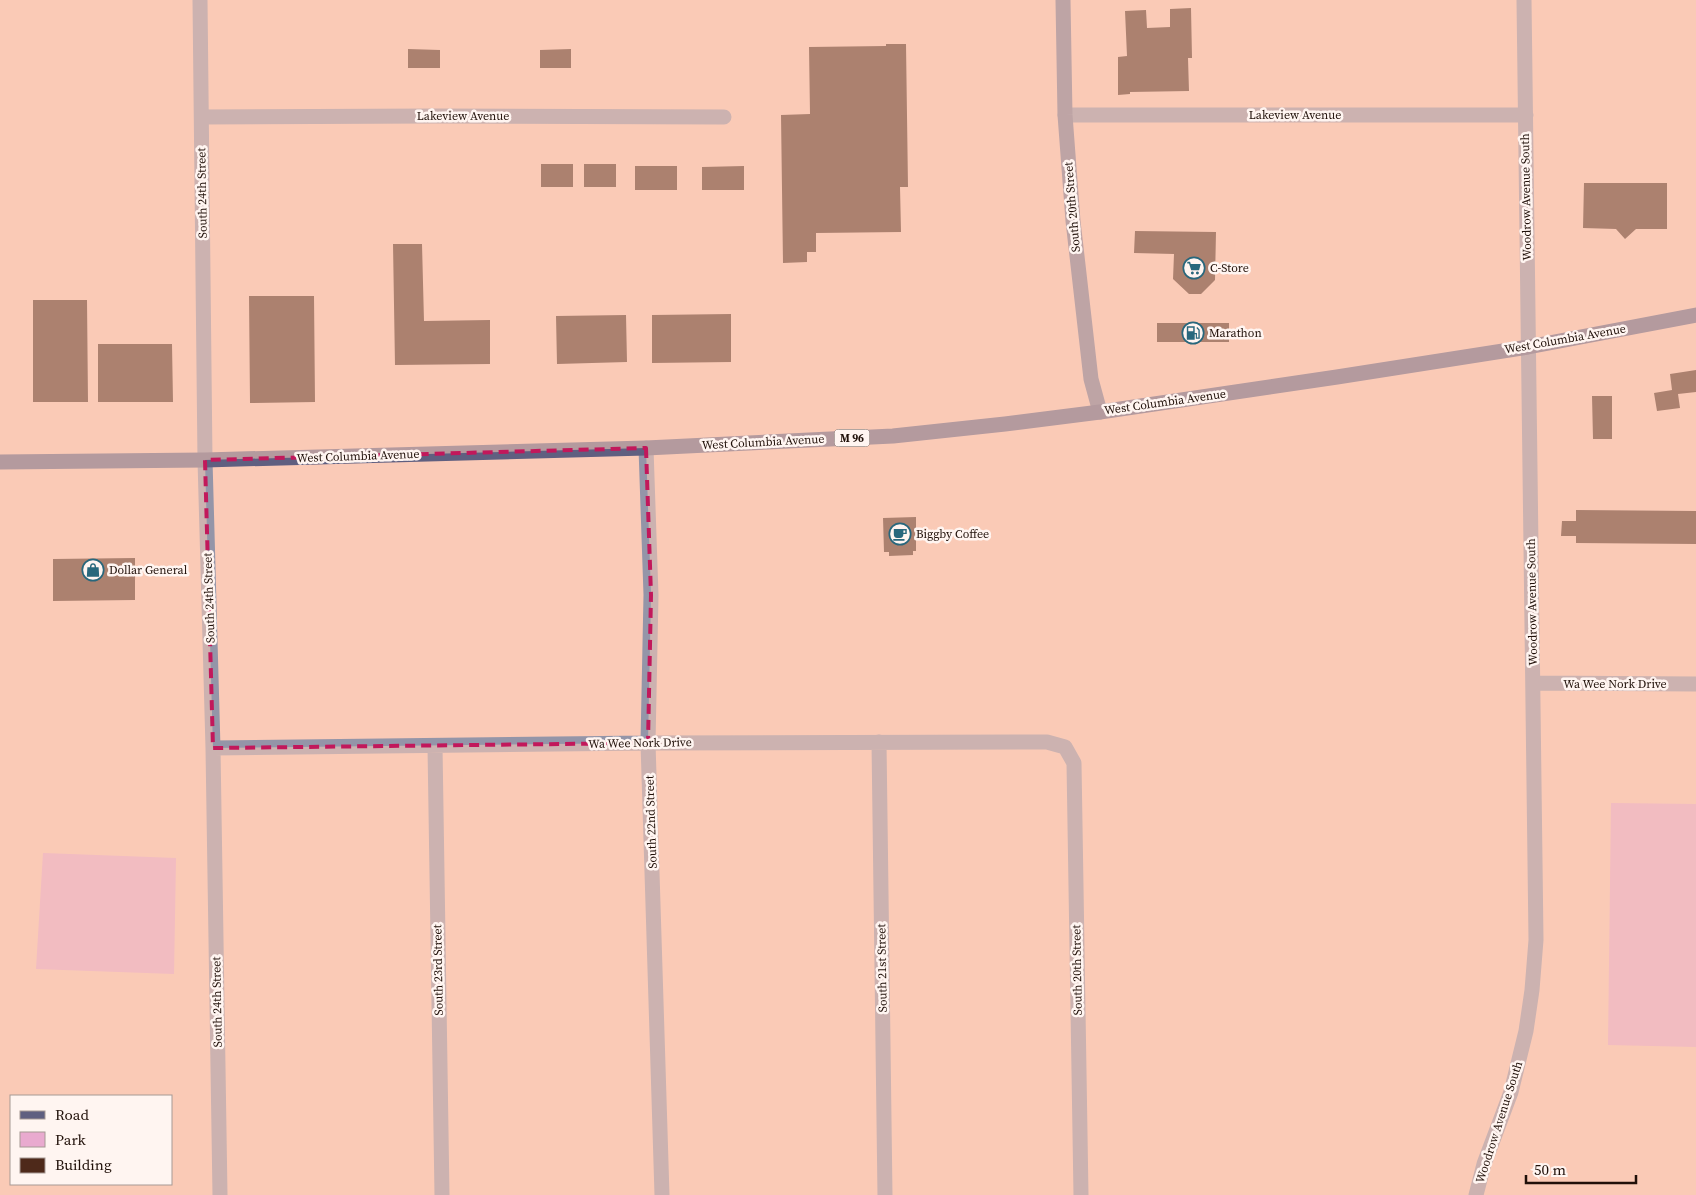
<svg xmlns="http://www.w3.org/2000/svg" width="1696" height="1195" viewBox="0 0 1696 1195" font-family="'Source Serif 4',serif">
<rect width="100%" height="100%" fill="#facab7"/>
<path fill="#e9aacf" d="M 1611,803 L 1696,804 L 1696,1047 L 1608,1045 Z
M 43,853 L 176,858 L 174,974 L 36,969 Z"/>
<path fill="#4e291a" d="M 1191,8 L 1192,58 L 1188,58 L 1189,91 L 1130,92 L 1130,94 L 1118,95 L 1118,57 L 1127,56 L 1125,11 L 1146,10 L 1147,28 L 1170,27 L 1170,9 Z
M 886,44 L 906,44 L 908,187 L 900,187 L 901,232 L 816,233 L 816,252 L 807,252 L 807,262 L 783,263 L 781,115 L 810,114 L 809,47 L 886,46 Z
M 408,49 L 440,50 L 440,68 L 408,68 Z
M 571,49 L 571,68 L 540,68 L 540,50 Z
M 541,164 L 573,164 L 573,187 L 541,187 Z
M 584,164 L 616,164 L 616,187 L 584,187 Z
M 635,166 L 677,166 L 677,190 L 635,190 Z
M 744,166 L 744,190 L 702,190 L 702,167 Z
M 1584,183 L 1667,183 L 1667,229 L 1636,229 L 1625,239 L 1616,229 L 1583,228 Z
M 1135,231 L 1216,232 L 1215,280 L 1201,294 L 1189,294 L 1173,279 L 1174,254 L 1134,253 Z
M 393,244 L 422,244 L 424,321 L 490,320 L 490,364 L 395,365 Z
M 249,296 L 314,296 L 315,402 L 250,403 Z
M 33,300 L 87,300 L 88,402 L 33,402 Z
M 731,314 L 731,362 L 652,363 L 652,315 Z
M 626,315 L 627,362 L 557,364 L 556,316 Z
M 1157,323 L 1229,323 L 1229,342 L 1157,342 Z
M 98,344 L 172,344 L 173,402 L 98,402 Z
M 1696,370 L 1696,392 L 1678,394 L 1680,408 L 1657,411 L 1654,393 L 1672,390 L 1670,374 Z
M 1592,396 L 1612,396 L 1612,439 L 1593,439 Z
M 1576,510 L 1696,511 L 1696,544 L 1576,543 L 1576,536 L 1561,536 L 1562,521 L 1576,521 Z
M 916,517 L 916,551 L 913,551 L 913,555 L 889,556 L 889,552 L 884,552 L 883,518 Z
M 135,558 L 135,600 L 53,601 L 53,559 Z"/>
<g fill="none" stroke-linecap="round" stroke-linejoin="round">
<path stroke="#9495a8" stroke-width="15" d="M 200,0 L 205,460 L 213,748 L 220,1195
M 1065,115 L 1526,115
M 202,117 L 435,116 L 724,117
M 646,448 L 651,595 L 648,743 L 662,1195
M 1533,683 L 1696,684
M 879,742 L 885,1195
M 435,746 L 442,1195
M 213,748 L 648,743 L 1047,742 L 1065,747 L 1074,763 L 1081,1195
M 1476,1195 L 1484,1164 L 1511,1092 L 1526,1031 L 1532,990 L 1536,940 L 1524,0"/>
<path stroke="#757691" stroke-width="15" d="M 1063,0 L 1065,115 L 1073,221 L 1091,379 L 1100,412"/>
<path stroke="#5f5f80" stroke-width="15" d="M 0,462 L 205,460 L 646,448 L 893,436 L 1005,424 L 1100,412 L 1337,377 L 1528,347 L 1696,315"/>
</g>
<path d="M0 0H1696V1195H0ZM 646,448 L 651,595 L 648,743 L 213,748 L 205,460 Z" fill="#facab7" fill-opacity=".55" fill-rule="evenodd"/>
<path fill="none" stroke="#c2185b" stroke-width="4" stroke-dasharray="10 6" stroke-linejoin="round" d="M 646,448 L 651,595 L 648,743 L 213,748 L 205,460 Z"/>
<defs>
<g id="supermarket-ring" transform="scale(1.125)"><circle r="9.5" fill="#fff5f1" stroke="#28677c" stroke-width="1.5"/><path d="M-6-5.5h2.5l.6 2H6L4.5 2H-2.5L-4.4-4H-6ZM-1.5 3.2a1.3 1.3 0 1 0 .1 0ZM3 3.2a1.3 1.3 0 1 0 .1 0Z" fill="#28677c"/></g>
<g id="fuel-ring" transform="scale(1.125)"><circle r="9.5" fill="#fff5f1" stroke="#28677c" stroke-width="1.5"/><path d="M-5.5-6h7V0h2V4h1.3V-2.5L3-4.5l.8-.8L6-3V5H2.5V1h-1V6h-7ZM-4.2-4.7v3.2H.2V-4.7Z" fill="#28677c"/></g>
<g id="cafe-ring" transform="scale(1.125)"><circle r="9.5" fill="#fff5f1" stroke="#28677c" stroke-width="1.5"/><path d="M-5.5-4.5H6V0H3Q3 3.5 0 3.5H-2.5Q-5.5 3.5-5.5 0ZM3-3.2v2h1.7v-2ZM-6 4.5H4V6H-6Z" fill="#28677c"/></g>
<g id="shop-ring" transform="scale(1.125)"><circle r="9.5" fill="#fff5f1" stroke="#28677c" stroke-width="1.5"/><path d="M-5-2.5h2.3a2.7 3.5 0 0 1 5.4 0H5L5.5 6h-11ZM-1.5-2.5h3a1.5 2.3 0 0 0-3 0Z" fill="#28677c"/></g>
</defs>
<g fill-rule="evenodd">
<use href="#supermarket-ring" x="1194" y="268"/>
<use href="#fuel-ring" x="1193" y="333"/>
<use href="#cafe-ring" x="900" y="534"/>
<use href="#shop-ring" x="93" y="570"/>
</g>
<g text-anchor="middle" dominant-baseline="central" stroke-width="5" stroke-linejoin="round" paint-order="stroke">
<rect fill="#fff5f1" stroke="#63554f" stroke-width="1" x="834.5" y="429.5" width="35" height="17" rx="4"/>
<g font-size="11" font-weight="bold" fill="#201009">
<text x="852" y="438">M 96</text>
</g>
<g font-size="12" fill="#201009" stroke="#fff5f1">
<text x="1295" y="115">Lakeview Avenue</text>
<text x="463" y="116">Lakeview Avenue</text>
<text transform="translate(202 193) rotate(-91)">South 24th Street</text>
<text transform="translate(1526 197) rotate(-91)">Woodrow Avenue South</text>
<text transform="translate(1072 207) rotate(-95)">South 20th Street</text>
<text transform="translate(1565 339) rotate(-10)">West Columbia Avenue</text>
<text transform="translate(1165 402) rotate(-8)">West Columbia Avenue</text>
<text transform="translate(763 442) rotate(-3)">West Columbia Avenue</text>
<text transform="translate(358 456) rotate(-2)">West Columbia Avenue</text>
<text transform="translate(209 598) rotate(-92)">South 24th Street</text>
<text transform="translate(1532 602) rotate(-91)">Woodrow Avenue South</text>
<text x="1615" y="684">Wa Wee Nork Drive</text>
<text transform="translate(640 743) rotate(-1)">Wa Wee Nork Drive</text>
<text transform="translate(651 822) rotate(-92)">South 22nd Street</text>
<text transform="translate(882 968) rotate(-91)">South 21st Street</text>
<text transform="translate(438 970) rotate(-91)">South 23rd Street</text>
<text transform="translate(1077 970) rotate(-91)">South 20th Street</text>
<text transform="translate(217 1002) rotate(-91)">South 24th Street</text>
<text transform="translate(1499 1122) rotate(-72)">Woodrow Avenue South</text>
</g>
<g font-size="12" fill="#201009" stroke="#fff5f1" text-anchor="start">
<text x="1210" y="268">C-Store</text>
<text x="1209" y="333">Marathon</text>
<text x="916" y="534">Biggby Coffee</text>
<text x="109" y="570">Dollar General</text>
</g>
</g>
<rect x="10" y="1095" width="162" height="90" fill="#fff5f1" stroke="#a69994"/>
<rect x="20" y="1111" width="25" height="8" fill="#5f5f80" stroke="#a69994"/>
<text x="55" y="1120" font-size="15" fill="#201009">Road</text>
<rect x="20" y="1132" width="25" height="15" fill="#e9aacf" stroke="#a69994"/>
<text x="55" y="1145" font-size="15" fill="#201009">Park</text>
<rect x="20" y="1158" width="25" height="15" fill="#4e291a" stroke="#a69994"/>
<text x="55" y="1170" font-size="15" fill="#201009">Building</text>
<path d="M1526 1175v8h110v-8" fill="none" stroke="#201009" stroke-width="2.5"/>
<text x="1534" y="1175" font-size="15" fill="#201009" stroke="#fff5f1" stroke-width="4" paint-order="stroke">50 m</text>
</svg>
